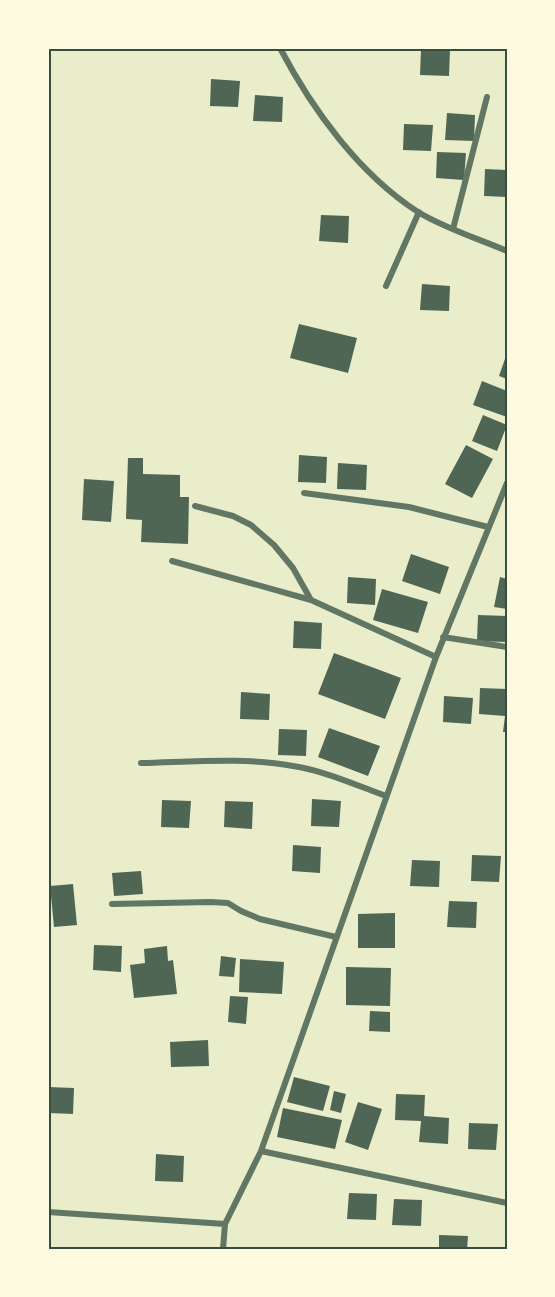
<svg xmlns="http://www.w3.org/2000/svg" width="555" height="1297" viewBox="0 0 555 1297" font-family="Cabin,sans-serif">
<rect width="100%" height="100%" fill="#e9edc9"/>
<path fill="#4f6655" d="M 421,49 L 450,50 L 449,76 L 420,75 Z
M 211,79 L 240,81 L 238,107 L 210,106 Z
M 255,95 L 283,97 L 282,122 L 253,121 Z
M 447,113 L 475,115 L 474,141 L 445,140 Z
M 404,124 L 433,125 L 431,151 L 403,150 Z
M 437,152 L 466,153 L 464,180 L 436,178 Z
M 485,169 L 507,170 L 507,197 L 484,196 Z
M 321,215 L 349,216 L 348,243 L 319,241 Z
M 422,284 L 450,286 L 449,311 L 420,310 Z
M 299,324 L 357,338 L 348,373 L 290,358 Z
M 507,353 L 507,379 L 499,376 Z
M 482,381 L 507,391 L 507,417 L 473,405 Z
M 483,415 L 507,425 L 497,451 L 472,441 Z
M 466,445 L 493,459 L 472,498 L 445,484 Z
M 299,455 L 327,457 L 326,483 L 298,482 Z
M 128,458 L 143,458 L 143,474 L 180,475 L 180,497 L 189,497 L 188,544 L 141,542 L 142,520 L 126,519 Z
M 338,463 L 367,465 L 366,490 L 337,489 Z
M 84,479 L 114,481 L 111,522 L 82,520 Z
M 411,554 L 449,567 L 440,594 L 402,581 Z
M 348,577 L 376,579 L 375,605 L 347,603 Z
M 500,577 L 507,579 L 507,609 L 494,607 Z
M 382,589 L 428,602 L 418,633 L 373,620 Z
M 478,615 L 507,616 L 505,642 L 477,641 Z
M 294,621 L 322,623 L 321,649 L 293,648 Z
M 334,653 L 401,678 L 385,719 L 318,694 Z
M 480,688 L 507,689 L 507,732 L 503,732 L 505,716 L 479,714 Z
M 241,692 L 270,694 L 269,720 L 240,719 Z
M 444,696 L 473,698 L 471,724 L 443,722 Z
M 329,728 L 380,746 L 368,776 L 318,757 Z
M 279,729 L 307,730 L 306,756 L 278,755 Z
M 312,799 L 341,801 L 339,827 L 311,826 Z
M 162,800 L 191,801 L 189,828 L 161,827 Z
M 225,801 L 253,802 L 252,829 L 224,827 Z
M 293,845 L 321,847 L 320,873 L 292,871 Z
M 472,855 L 501,856 L 499,882 L 471,881 Z
M 412,860 L 440,861 L 439,887 L 410,886 Z
M 141,871 L 143,894 L 114,896 L 112,873 Z
M 73,884 L 77,925 L 54,927 L 50,886 Z
M 449,901 L 477,902 L 476,928 L 447,927 Z
M 395,913 L 395,948 L 358,948 L 358,914 Z
M 94,945 L 122,946 L 121,972 L 93,970 Z
M 167,946 L 168,961 L 173,960 L 177,994 L 134,998 L 130,965 L 145,963 L 144,949 Z
M 221,956 L 236,958 L 234,977 L 219,976 Z
M 240,959 L 284,962 L 282,994 L 239,992 Z
M 346,967 L 391,968 L 390,1006 L 346,1005 Z
M 230,996 L 248,997 L 246,1024 L 228,1022 Z
M 370,1011 L 390,1012 L 390,1032 L 369,1031 Z
M 208,1040 L 209,1066 L 171,1067 L 170,1042 Z
M 294,1077 L 330,1086 L 323,1111 L 287,1102 Z
M 48,1087 L 74,1088 L 73,1114 L 48,1113 Z
M 334,1091 L 346,1094 L 341,1113 L 330,1110 Z
M 396,1094 L 425,1095 L 424,1116 L 449,1118 L 448,1144 L 419,1142 L 421,1121 L 395,1120 Z
M 358,1102 L 382,1109 L 368,1150 L 345,1142 Z
M 283,1108 L 342,1120 L 335,1149 L 277,1137 Z
M 469,1123 L 498,1124 L 496,1150 L 468,1149 Z
M 156,1154 L 184,1156 L 183,1182 L 155,1181 Z
M 349,1193 L 377,1194 L 376,1220 L 347,1219 Z
M 394,1199 L 422,1200 L 421,1226 L 392,1225 Z
M 439,1235 L 468,1236 L 467,1249 L 439,1249 Z"/>
<g fill="none" stroke-linecap="round" stroke-linejoin="round">
<path stroke="#617663" stroke-width="6" d="M 280,48 C 312,109 359,174 418,212 C 444,228 479,239 507,251
M 453,229 L 487,97
M 386,286 L 419,212
M 304,493 L 409,507 L 488,527
M 195,506 L 233,516 L 251,525 L 274,545 L 293,568 L 311,600 L 436,657
M 172,561 L 311,600
M 443,637 L 507,647
M 141,763 C 190,762 245,757 293,766 C 325,771 356,785 386,796
M 112,904 L 211,902 L 228,903 L 241,911 L 260,919 L 336,937
M 261,1151 L 507,1203
M 48,1212 L 225,1224
M 223,1249 L 225,1224 L 261,1151 L 436,657 L 507,483"/>
</g>
<rect width="555" height="1297" fill="none" stroke="#fefae0" stroke-width="99"/>
<rect x="50" y="50" width="456" height="1198" fill="none" stroke="#344e41" stroke-width="2"/>
</svg>
